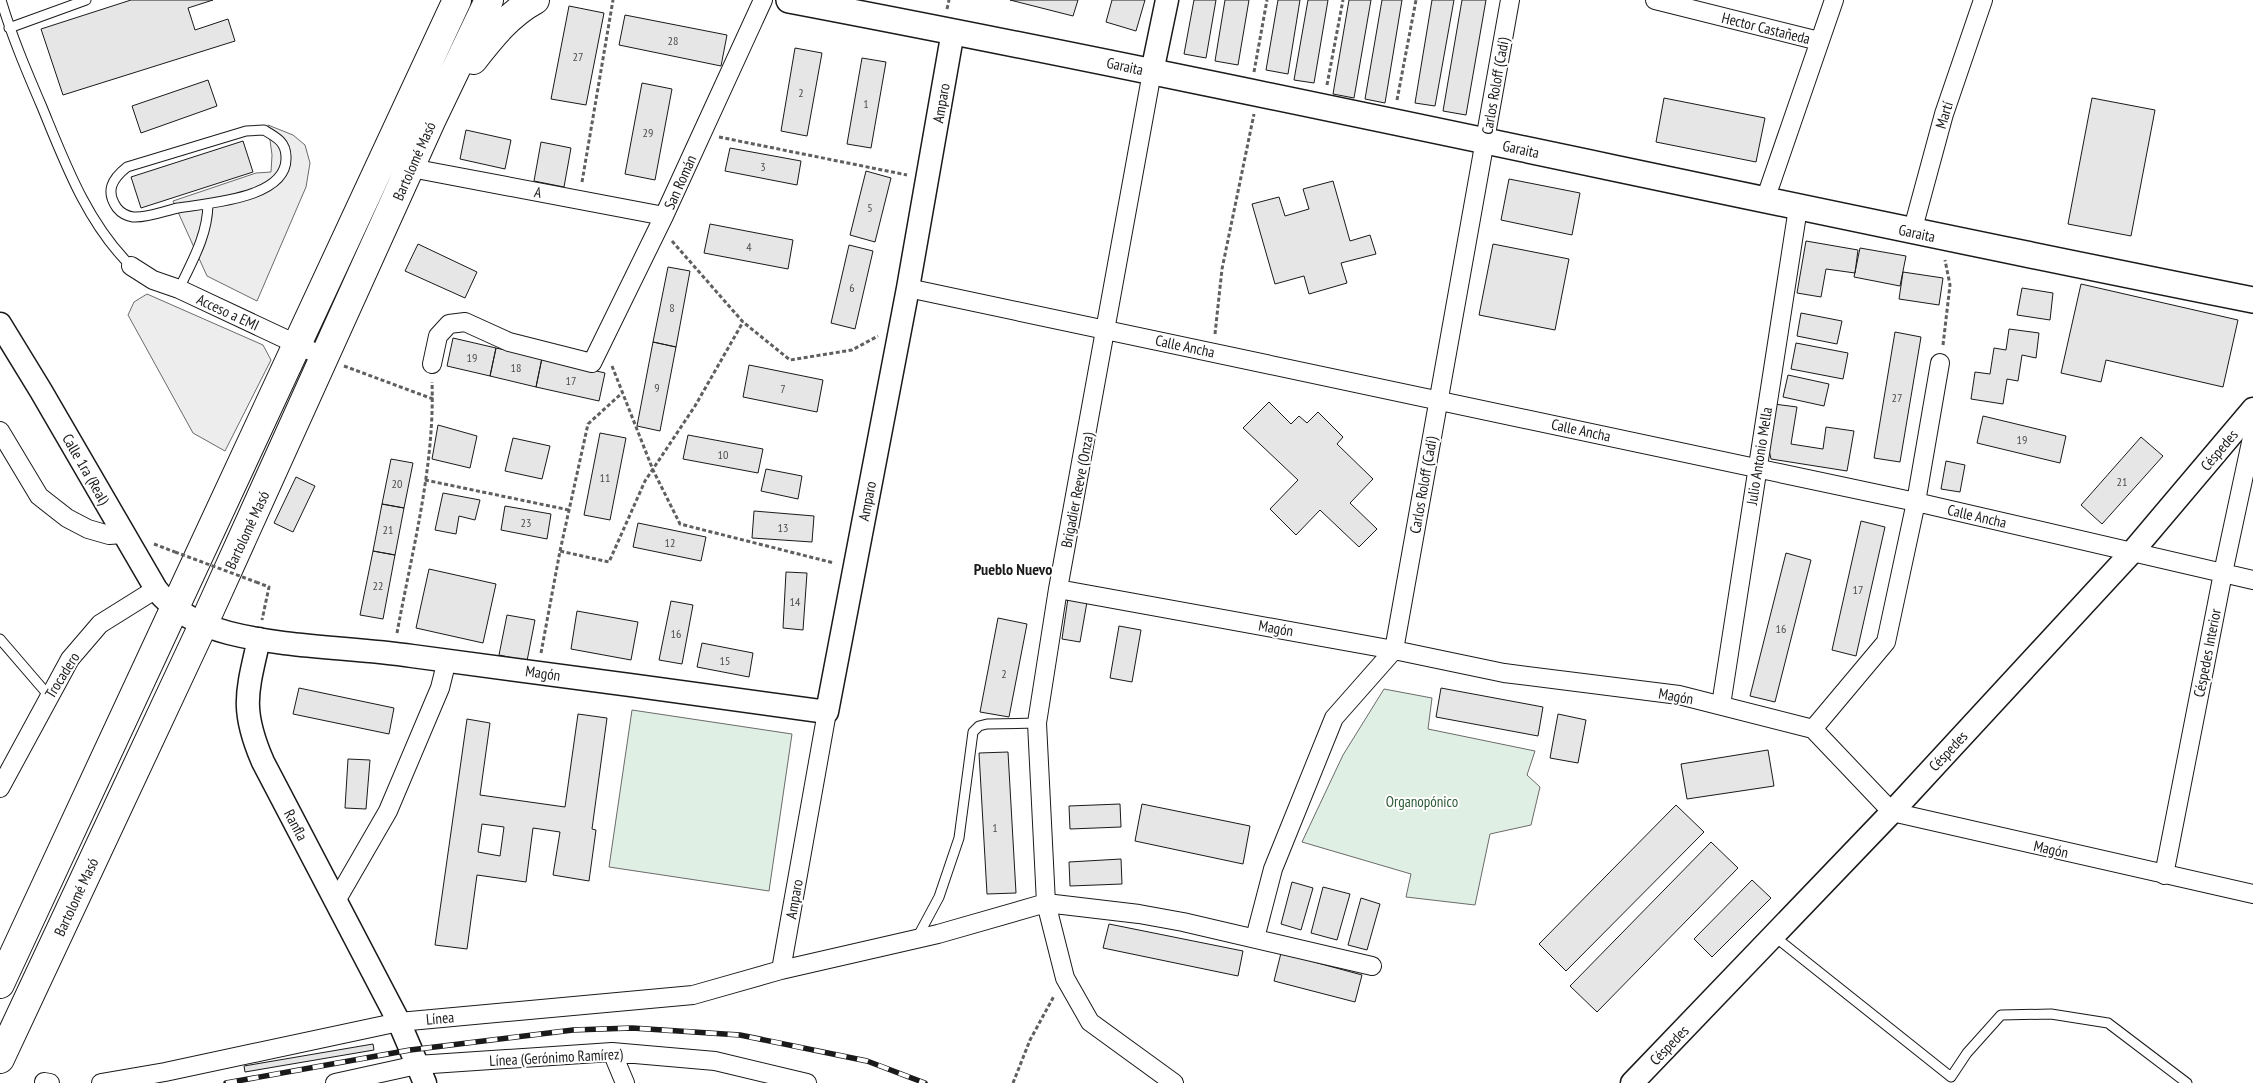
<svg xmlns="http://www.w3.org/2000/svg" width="2253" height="1083" viewBox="0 0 2253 1083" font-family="'PT Sans Narrow',sans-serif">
<rect width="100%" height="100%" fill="#fff"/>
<path fill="#e0efe3" stroke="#6a6a6a" d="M 1384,689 L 1432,698 L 1428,729 L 1535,751 L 1527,775 L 1540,787 L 1531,825 L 1490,834 L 1475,905 L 1406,897 L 1411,874 L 1302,842 L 1343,755 Z
M 632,710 L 792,734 L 769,891 L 609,867 Z"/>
<path fill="#ededed" stroke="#6a6a6a" d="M 268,125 L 293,135 L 305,145 L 310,163 L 306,187 L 257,301 L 207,276 L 173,201 L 256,173 L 271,172 L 272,155 Z
M 147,294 L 263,345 L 271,360 L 225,451 L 193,433 L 128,315 L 134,302 Z"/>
<path fill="#e6e6e6" stroke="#1a1a1a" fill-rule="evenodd" d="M 131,0 L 213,0 L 188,8 L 195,30 L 228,19 L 235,41 L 63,95 L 41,29 Z
M 1010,0 L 1078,0 L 1073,16 Z
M 1112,0 L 1145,0 L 1136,31 L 1106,22 Z
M 1194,0 L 1216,0 L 1206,58 L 1184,54 Z
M 1225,0 L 1249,0 L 1238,65 L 1215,61 Z
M 1278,0 L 1300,0 L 1288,74 L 1266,70 Z
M 1308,0 L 1328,0 L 1314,83 L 1294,80 Z
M 1349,0 L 1371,0 L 1354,98 L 1333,94 Z
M 1382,0 L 1402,0 L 1385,103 L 1365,99 Z
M 1432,0 L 1454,0 L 1435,106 L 1415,103 Z
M 1462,0 L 1486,0 L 1466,115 L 1443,111 Z
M 569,6 L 604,13 L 586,105 L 551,99 Z
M 625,15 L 727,35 L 721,66 L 619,45 Z
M 795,48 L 822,53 L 807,136 L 781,131 Z
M 862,58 L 886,62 L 871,148 L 847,144 Z
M 208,80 L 217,106 L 141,133 L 132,106 Z
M 642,83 L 672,89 L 655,180 L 625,174 Z
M 1664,98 L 1765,118 L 1756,162 L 1656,142 Z
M 2092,98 L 2155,110 L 2131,236 L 2068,224 Z
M 466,130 L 511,140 L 505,169 L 460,159 Z
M 243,141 L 253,172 L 141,208 L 131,177 Z
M 541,142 L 571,148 L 564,187 L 534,181 Z
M 730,148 L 801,161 L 797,185 L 725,171 Z
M 866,171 L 891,178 L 875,242 L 850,235 Z
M 1509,179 L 1580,193 L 1572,235 L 1501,220 Z
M 1333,181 L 1350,241 L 1370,235 L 1376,254 L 1341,263 L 1347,283 L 1309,294 L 1304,276 L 1275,284 L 1252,204 L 1279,197 L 1285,216 L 1309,209 L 1303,189 Z
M 710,224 L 793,240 L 788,269 L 704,253 Z
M 1806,241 L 1858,250 L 1855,273 L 1826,269 L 1821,297 L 1797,293 Z
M 418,244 L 477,272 L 465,298 L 405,271 Z
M 1493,244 L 1569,259 L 1555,330 L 1479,315 Z
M 849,245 L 873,251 L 855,329 L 831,323 Z
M 1860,248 L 1906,256 L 1900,286 L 1854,277 Z
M 668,267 L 690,271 L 676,347 L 653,342 Z
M 1903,272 L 1943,278 L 1939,305 L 1899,299 Z
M 2081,284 L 2238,320 L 2223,387 L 2106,360 L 2101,382 L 2061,373 Z
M 2022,288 L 2053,293 L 2050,320 L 2017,315 Z
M 1801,313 L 1842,321 L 1837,344 L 1797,336 Z
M 2009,329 L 2039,333 L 2036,358 L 2022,355 L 2018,381 L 2007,379 L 2003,404 L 1971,399 L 1975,372 L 1990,374 L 1994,348 L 2006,350 Z
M 1895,332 L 1921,337 L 1900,462 L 1874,458 Z
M 453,338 L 496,348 L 490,376 L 447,366 Z
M 653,342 L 676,347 L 660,431 L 637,426 Z
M 1796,343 L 1848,353 L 1843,379 L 1791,369 Z
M 496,348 L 542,358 L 536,387 L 490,376 Z
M 542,358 L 605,373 L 599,401 L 536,387 Z
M 749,365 L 823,380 L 817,412 L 743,397 Z
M 1788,375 L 1829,384 L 1824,406 L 1783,397 Z
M 1269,402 L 1291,424 L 1299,416 L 1307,423 L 1318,412 L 1343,437 L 1337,444 L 1373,479 L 1350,503 L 1377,529 L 1359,547 L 1320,510 L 1296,535 L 1270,509 L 1298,480 L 1243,428 Z
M 1774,404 L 1797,407 L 1791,444 L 1823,449 L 1826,427 L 1854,431 L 1847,471 L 1771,459 L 1768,445 Z
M 1983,416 L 2066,436 L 2060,463 L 1977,443 Z
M 438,425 L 477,436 L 470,468 L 432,459 Z
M 600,433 L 626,438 L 610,520 L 584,515 Z
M 688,435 L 763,449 L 758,473 L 683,459 Z
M 2141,437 L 2163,456 L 2102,524 L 2081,505 Z
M 513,438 L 550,446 L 542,479 L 505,471 Z
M 391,459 L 413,463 L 404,508 L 382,504 Z
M 1946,461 L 1965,465 L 1960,492 L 1941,489 Z
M 766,469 L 802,476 L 798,499 L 761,491 Z
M 296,477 L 315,486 L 293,532 L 274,523 Z
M 443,493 L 480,500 L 475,520 L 459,516 L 456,534 L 435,530 Z
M 382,504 L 404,508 L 395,555 L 373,551 Z
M 505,506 L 551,514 L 547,539 L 501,530 Z
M 754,511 L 814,516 L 812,542 L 752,538 Z
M 1861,521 L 1885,527 L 1856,656 L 1832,650 Z
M 638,523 L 706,537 L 701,561 L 633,547 Z
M 373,551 L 395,555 L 383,619 L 360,615 Z
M 1786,553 L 1811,560 L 1775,702 L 1750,696 Z
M 429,569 L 496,584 L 483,643 L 416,628 Z
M 786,572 L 807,573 L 803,630 L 783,628 Z
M 1068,598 L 1087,602 L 1080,642 L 1062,639 Z
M 671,601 L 693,605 L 682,664 L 659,660 Z
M 577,611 L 638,622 L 631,660 L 571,649 Z
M 507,615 L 535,620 L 527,661 L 499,655 Z
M 998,618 L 1027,624 L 1009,717 L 980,712 Z
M 1119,626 L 1141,630 L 1132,682 L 1110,678 Z
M 702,643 L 753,653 L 749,677 L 697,667 Z
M 299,688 L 394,708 L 389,734 L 293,714 Z
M 1441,688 L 1543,707 L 1538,736 L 1436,717 Z
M 578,714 L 607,718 L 592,829 L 596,830 L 589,881 L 553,875 L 560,832 L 533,828 L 526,882 L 477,875 L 467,949 L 435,945 L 467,719 L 490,723 L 480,795 L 565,807 ZM 482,824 L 504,827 L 500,856 L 478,852 Z
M 1558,714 L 1586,720 L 1578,763 L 1550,758 Z
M 1768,750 L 1774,786 L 1687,799 L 1681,764 Z
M 1008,752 L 1016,893 L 987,894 L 979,753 Z
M 348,759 L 370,760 L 366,809 L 345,808 Z
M 1120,804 L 1121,827 L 1070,829 L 1069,806 Z
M 1142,804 L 1250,826 L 1243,864 L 1135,841 Z
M 1676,805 L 1704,832 L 1566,971 L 1539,944 Z
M 1711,842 L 1738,868 L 1597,1012 L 1570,986 Z
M 1121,859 L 1122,884 L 1070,886 L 1069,862 Z
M 1752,880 L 1771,898 L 1712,957 L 1694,939 Z
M 1292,882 L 1313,888 L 1301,930 L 1281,924 Z
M 1323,887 L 1350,894 L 1337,940 L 1311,933 Z
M 1361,898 L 1380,904 L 1367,950 L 1348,945 Z
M 1109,924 L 1243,951 L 1238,976 L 1103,948 Z
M 1281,953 L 1362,975 L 1355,1002 L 1274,981 Z
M 373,1044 L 374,1050 L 245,1072 L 244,1066 Z"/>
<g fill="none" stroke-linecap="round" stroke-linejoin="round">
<g stroke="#1a1a1a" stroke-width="11">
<path id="service" d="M 1,0 C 12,37 27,72 42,107 C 65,163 87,223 131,266
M 9,28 L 86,0
M 264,130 C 276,137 286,142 286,157 C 288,199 207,203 178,208 C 164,211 148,218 133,217 C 127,216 121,213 117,208 C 105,191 112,179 127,167 L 246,131 Z
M 179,289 C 192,261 207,237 208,205
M 0,639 L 49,696
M 1774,936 L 1951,1077 L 1967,1053 L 2001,1015 L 2051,1014 L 2108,1023 L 2187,1083
M 917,938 L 939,897 L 959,838 L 973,732 L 979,726 L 987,724 L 1037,723"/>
</g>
<g stroke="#1a1a1a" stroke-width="20">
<path id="minor" d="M 1655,0 L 1819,41
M 1152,72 L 1058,589 L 1037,723 L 1046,903 L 1065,978 L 1090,1022 L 1174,1083
M 411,168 L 664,216
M 1765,200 L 1834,0
M 1912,232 L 1944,114 L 1983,0
M 131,266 L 153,280 L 179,289 L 326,358
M 908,288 L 1916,502 L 2253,580
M 432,364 L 438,336 L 449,324 L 465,322 L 509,342 L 592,363 L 664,216 L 763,0
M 0,431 L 39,496 L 67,518 L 88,529 L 109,535 L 123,534
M 1058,589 L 1394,650 L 1504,673 L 1679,695 L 1813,729 L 1892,812 L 2253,894
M 1721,705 L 1798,208
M 1813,729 L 1886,642 L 1916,502 L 1940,363
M 0,788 L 70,659 L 100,624 L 156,589
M 2164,875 L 2223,573 L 2253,433
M 336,901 L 388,811 L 440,688 L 447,660
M 1255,938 L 1273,869 L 1334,718 L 1394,650 L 1510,0
M 781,970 L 827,712
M 612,1052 L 625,1083
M 44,1082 L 50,1083
M 101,1083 L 165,1072 L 399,1022 L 693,995 L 781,970 L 938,934 L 1046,903 L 1139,914 L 1183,922 L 1372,966
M 335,1083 L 417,1065 L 612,1052 L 715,1061 L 807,1083"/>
</g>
<g stroke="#1a1a1a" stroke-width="25">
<path id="tertiary" d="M 1152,72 L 1167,0
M 0,324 L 41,391 L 156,589 C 172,611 202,626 229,633 C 288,648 351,647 412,656 C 550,674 689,693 827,712 L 908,288 L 953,31
M 259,639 C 247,692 240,709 263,762 L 399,1022 L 425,1083
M 1632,1083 L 1892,812 L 2133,551 L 2253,409"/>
</g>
<g stroke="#1a1a1a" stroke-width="28">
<path id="secondary" d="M 789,0 C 1278,93 1764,203 2253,300"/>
</g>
<g stroke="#1a1a1a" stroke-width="30">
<path id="primary" d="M 473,60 C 491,37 509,14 535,0
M 0,984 L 457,0
M 0,1059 L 204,623 L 431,121 L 489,0"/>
</g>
<path stroke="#5f5f5f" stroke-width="3" stroke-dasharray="4 2.5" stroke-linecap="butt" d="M 947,9 L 949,0
M 1254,72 L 1267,0
M 1327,85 L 1343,0
M 1397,100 L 1416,0
M 719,137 L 907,175
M 582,182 L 613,0
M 672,241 L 743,322 L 790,360 L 852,350 L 878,336
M 1215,334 L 1222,269 L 1254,114
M 1943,345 L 1950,285 L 1945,260
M 344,366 L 433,399
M 612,366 L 653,470 L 680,524 L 834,563
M 425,480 L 569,510
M 154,544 L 175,552
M 560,551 L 588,424 L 622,393
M 256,582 L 269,587 L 262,620
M 397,633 C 412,551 435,466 432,382
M 541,653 L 560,551 L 609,562 L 645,481 L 695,406 L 743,322
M 1013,1083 L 1030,1040 L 1054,996"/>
<use href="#service" stroke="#fff" stroke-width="9"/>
<use href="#minor" stroke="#fff" stroke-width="18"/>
<use href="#tertiary" stroke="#fff" stroke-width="22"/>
<use href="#secondary" stroke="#fff" stroke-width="25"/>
<use href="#primary" stroke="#fff" stroke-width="28"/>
<g stroke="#1a1a1a" stroke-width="5.5">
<path id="rail" d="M 226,1083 L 410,1050 L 573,1030 L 632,1028 L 740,1035 L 867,1061 L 925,1083"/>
</g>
<use href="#rail" stroke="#fff" stroke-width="4" stroke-dasharray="11" stroke-linecap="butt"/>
<path stroke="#5f5f5f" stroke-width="3" stroke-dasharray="4 2.5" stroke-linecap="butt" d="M 175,552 L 256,582"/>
</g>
<g text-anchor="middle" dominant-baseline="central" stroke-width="4" stroke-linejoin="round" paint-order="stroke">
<g font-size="12" fill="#4d4d4d">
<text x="673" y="40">28</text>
<text x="578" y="56">27</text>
<text x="801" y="92">2</text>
<text x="866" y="103">1</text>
<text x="648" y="132">29</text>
<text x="763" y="166">3</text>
<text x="870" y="207">5</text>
<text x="749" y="246">4</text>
<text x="852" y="287">6</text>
<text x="672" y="307">8</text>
<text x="472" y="357">19</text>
<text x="516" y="367">18</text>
<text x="571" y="380">17</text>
<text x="657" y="387">9</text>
<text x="783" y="388">7</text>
<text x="1897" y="397">27</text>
<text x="2022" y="439">19</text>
<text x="723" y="454">10</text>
<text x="605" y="477">11</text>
<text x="2122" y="481">21</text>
<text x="397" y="483">20</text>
<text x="526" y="522">23</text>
<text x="783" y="527">13</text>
<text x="388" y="529">21</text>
<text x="670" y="542">12</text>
<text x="378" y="585">22</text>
<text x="1858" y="589">17</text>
<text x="795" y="601">14</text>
<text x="1781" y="628">16</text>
<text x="676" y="633">16</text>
<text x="725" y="660">15</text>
<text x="1004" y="673">2</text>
<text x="995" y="827">1</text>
</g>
<g font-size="15" fill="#1a1a1a" stroke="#fff">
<text transform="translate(1766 28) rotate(14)">Hector Castañeda</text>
<text transform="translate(1125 66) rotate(12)">Garaita</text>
<text transform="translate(1495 86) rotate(-80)">Carlos Roloff (Cadí)</text>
<text transform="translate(941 103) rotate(-80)">Amparo</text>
<text transform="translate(1944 115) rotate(-73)">Martí</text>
<text transform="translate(1521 149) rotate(12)">Garaita</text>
<text transform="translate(414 161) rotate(-66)">Bartolomé Masó</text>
<text transform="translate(680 182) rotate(-66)">San Román</text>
<text transform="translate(538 192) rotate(11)">A</text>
<text transform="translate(1917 233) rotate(12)">Garaita</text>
<text transform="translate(228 312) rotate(25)">Acceso a EMI</text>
<text transform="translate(1185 346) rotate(12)">Calle Ancha</text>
<text transform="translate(1581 430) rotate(12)">Calle Ancha</text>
<text transform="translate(2219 450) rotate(-50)">Céspedes</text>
<text transform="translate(1759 456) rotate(-81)">Julio Antonio Mella</text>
<text transform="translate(86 469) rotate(60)">Calle 1ra (Real)</text>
<text transform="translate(1423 485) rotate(-80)">Carlos Roloff (Cadí)</text>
<text transform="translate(1077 490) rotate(-79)">Brigadier Reeve (Onza)</text>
<text transform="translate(867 501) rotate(-79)">Amparo</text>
<text transform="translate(1977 516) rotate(13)">Calle Ancha</text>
<text transform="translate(247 530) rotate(-65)">Bartolomé Masó</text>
<text transform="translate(1276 628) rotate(10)">Magón</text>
<text transform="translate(2207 653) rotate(-79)">Céspedes Interior</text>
<text transform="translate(543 673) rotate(8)">Magón</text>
<text transform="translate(62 675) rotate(-58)">Trocadero</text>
<text transform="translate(1676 696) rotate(10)">Magón</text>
<text transform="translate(1948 751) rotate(-47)">Céspedes</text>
<text transform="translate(296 825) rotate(62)">Ranfla</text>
<text transform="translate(2051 849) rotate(13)">Magón</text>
<text transform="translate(76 897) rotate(-65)">Bartolomé Masó</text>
<text transform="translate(794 899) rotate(-80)">Amparo</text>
<text transform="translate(440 1018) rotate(-5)">Línea</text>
<text transform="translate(1669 1045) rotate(-46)">Céspedes</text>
<text transform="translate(556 1057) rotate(-3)">Línea (Gerónimo Ramírez)</text>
</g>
<g font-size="15" fill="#2b5a34" stroke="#fff">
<text x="1422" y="801">Organopónico</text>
</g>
<g font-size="16" font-weight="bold" fill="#1a1a1a" stroke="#fff">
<text x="1013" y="569">Pueblo Nuevo</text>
</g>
</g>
</svg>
